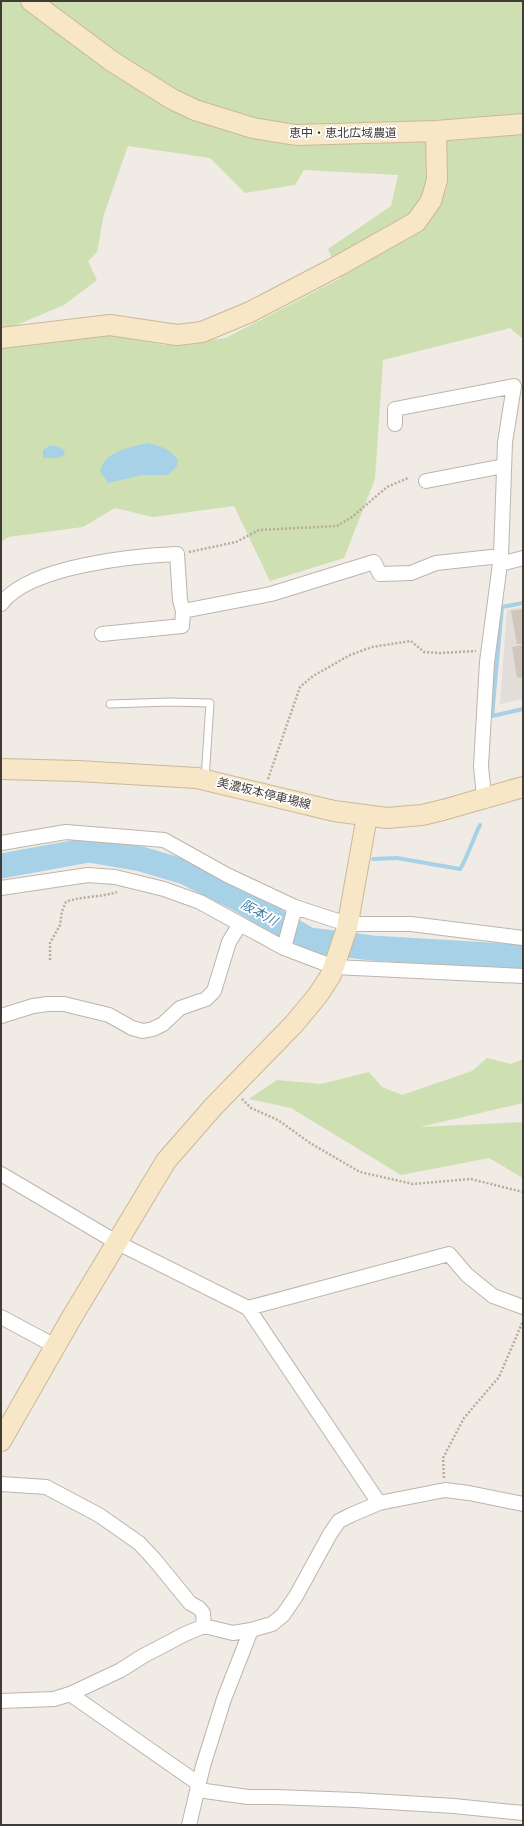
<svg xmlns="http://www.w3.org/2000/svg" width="524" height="1826" viewBox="0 0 524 1826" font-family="Signika,'Noto Sans JP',sans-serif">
<rect width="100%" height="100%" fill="#f0ebe4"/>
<path fill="#e2ddd9" d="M 523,607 L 523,699 L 500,704 L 507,610 Z"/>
<path fill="#cedfb1" d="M 1,1 L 523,1 L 523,339 L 510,328 L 383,360 L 375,479 L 344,558 L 270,581 L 234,506 L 153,517 L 115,508 L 83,527 L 8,537 L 1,542 L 1,348 L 109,334 L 164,345 L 226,338 L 341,278 L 328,249 L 391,206 L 398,175 L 304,170 L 295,185 L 245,193 L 210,158 L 128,146 L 104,214 L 97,252 L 88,261 L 97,280 L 64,305 L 7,329 L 1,329 Z
M 487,1058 L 511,1064 L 523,1059 L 523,1103 L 420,1127 L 523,1122 L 523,1178 L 489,1158 L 401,1175 L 291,1108 L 249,1099 L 277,1080 L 321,1084 L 369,1072 L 382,1087 L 402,1095 L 472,1071 Z"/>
<path fill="#a7d1e6" d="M 148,443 C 160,446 170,449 178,460 L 177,466 L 168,475 L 142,475 L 108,483 L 100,471 C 106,450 129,448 148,443 Z
M 49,446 L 57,446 L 64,450 L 65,455 L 57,458 L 43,458 L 43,450 Z"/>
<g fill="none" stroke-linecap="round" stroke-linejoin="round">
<path stroke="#a7d1e6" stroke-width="4" d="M 523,603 L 502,607 L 492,716 L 523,709
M 373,859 L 397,858 L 460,869 C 464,865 476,832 480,825"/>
<path stroke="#a7d1e6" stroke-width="25" d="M 1,866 L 89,850 L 141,859 L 185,872 L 235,897 L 309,940 L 372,948 L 523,957"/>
</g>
<path fill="#d0c6bb" d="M 523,609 L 523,644 L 517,644 L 511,611 Z
M 523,645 L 523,677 L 517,678 L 512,647 Z"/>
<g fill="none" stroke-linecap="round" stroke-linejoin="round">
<g stroke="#bdb5ab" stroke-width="9">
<path id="lane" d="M 110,704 L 169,702 L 210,703 L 205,779"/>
</g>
<g stroke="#bdb5ab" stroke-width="16">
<path id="street" d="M 395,424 L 395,409 L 514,386 L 505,442 L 501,556 L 487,662 L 481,766 L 484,797
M 426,481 L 504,466
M 500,564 L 523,558
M 1,604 C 29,566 132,556 177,554 L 180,600 L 183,611 L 271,594 L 374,562 L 380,574 L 411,573 L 436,563 L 501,556
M 102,634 L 182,626 L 183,611
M 1,843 L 66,832 L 164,840 L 227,875 L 295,907 L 347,924 L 411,924 L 523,938
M 1,888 L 88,875 L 115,877 L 164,889 L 200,902 L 240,924
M 284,948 L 295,907
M 1,1016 L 33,1006 L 48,1004 L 64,1004 L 109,1015 L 132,1028 L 143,1031 L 153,1029 L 163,1024 L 180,1008 L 206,999 L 214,991 L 229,942 L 240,924 L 284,948 L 334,967 L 523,976
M 1,1174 L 116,1242 L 248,1308 L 379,1503
M 248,1308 L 449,1254 L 467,1275 L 493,1296 L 523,1307
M 1,1317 L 55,1346
M 1,1484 L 46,1487 L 99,1515 L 139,1543 L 154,1559 L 190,1603 L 199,1608 L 203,1613 L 204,1626
M 70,1694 L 199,1784
M 1,1701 L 54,1699 L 70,1694 L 121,1670 L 143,1656 L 185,1634 L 204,1626 L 233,1633 L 251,1630 L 272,1624 L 283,1615 L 296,1596 L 330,1534 L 339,1521 L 351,1515 L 379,1503 L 445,1490 L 469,1493 L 523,1504
M 198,1790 L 248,1797 L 275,1797 L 355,1800 L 454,1806 L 523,1813
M 189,1825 L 203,1766 L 224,1699 L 251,1630"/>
</g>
<g stroke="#cab998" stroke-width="22">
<path id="secondary" d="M 31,1 L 113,62 L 172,99 L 195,110 L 253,128 L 296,135 L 436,131 L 523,124
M 1,338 L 110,325 L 177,335 L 202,332 L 250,312 L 338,266 L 416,222 L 431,201 L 437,180 L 436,131
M 1,769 L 78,771 L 197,778 L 334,811 L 387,818 L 422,815 L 443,810 L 523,787
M 1,1441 L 72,1317 L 166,1161 L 214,1106 L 294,1024 L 318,995 L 331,975 L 347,928 L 367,816"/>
</g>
<path stroke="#baac9b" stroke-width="2.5" stroke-dasharray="2 2" stroke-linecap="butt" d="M 189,552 L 236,542 L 259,530 L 337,526 L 352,517 L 387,487 L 408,478
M 268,779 L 300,687 L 313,676 L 350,655 L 372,647 L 411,641 L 424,652 L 440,653 L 476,651
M 50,960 L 50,943 L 60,925 L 62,911 L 66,902 C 75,897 104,897 117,892
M 242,1099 L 251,1108 L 278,1120 L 310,1143 L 360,1172 L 413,1184 L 471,1179 L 523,1192
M 444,1478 L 443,1458 L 464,1418 L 499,1377 L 523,1321"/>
<use href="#lane" stroke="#fff" stroke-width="7"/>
<use href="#street" stroke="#fff" stroke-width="14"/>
<use href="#secondary" stroke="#f7e7c6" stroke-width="20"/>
</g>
<g text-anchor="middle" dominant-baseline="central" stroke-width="3.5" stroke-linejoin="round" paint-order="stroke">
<g font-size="12" fill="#413b35" stroke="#fff">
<text x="343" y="133">恵中・恵北広域農道</text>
<text transform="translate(264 794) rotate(14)">美濃坂本停車場線</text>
</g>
<g font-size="13" font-style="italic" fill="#3c7d9f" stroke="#fff">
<text transform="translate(259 913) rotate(29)">阪本川</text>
</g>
</g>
<rect width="524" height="1826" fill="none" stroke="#413b35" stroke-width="4"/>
</svg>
